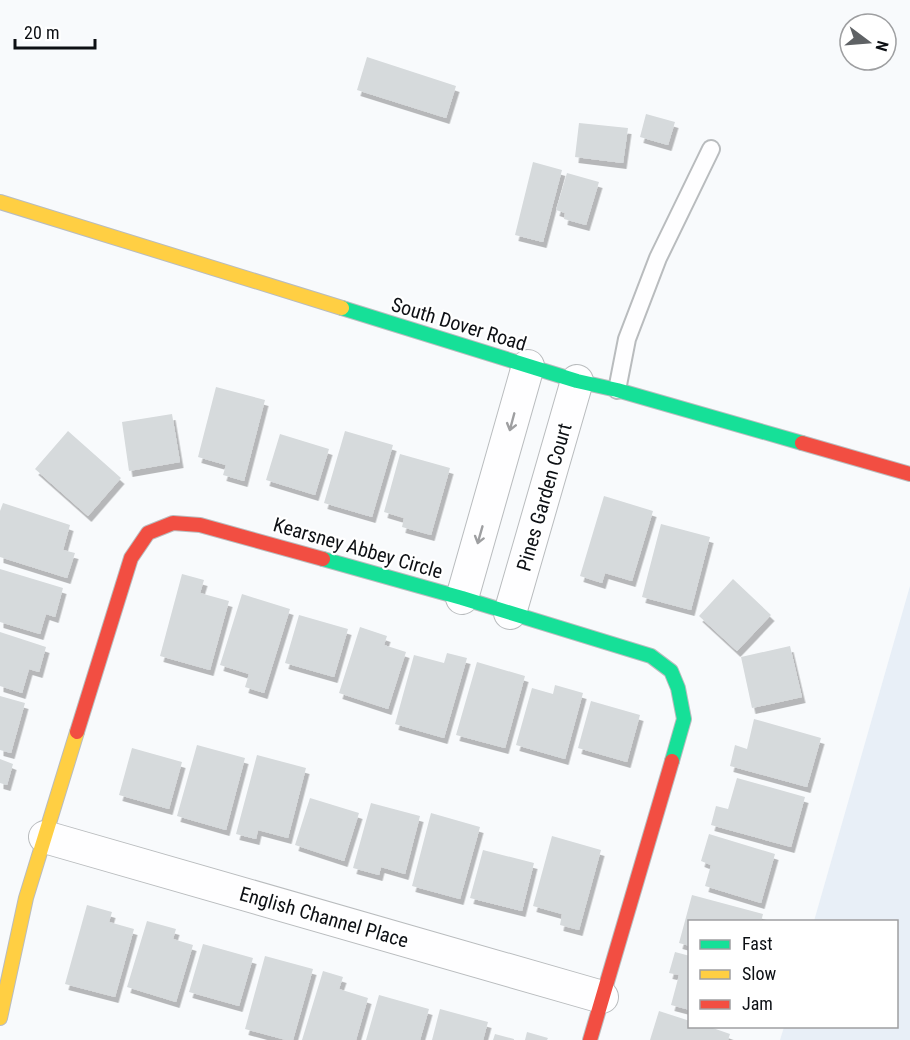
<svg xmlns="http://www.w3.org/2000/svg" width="910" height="1040" viewBox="0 0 910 1040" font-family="'Roboto Condensed',sans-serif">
<defs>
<filter id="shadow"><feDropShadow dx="3.5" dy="6" stdDeviation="0" flood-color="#0004"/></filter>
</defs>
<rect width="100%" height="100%" fill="#f8fafc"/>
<path fill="#e8eff7" d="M 910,586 L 910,1040 L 780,1040 L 784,1027 L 896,1026 L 896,922 L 814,921 Z"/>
<path fill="#d6dadc" filter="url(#shadow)" d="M 367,57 L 456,86 L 446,118 L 357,90 Z
M 646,114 L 675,122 L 668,145 L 640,137 Z
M 579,123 L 628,128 L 623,163 L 575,157 Z
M 533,162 L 562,170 L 543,242 L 515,235 Z
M 567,173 L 599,182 L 586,225 L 564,219 L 565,213 L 556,210 Z
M 216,387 L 265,400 L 244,481 L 223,475 L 226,465 L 198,457 Z
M 172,414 L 180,462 L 129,471 L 122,422 Z
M 68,431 L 121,478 L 88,516 L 35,469 Z
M 345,431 L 393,445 L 372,517 L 324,503 Z
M 280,434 L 329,449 L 315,495 L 266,480 Z
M 400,454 L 450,468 L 431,535 L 402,527 L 404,518 L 384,512 Z
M 604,496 L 653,511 L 632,581 L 605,573 L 602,583 L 580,576 Z
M 3,503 L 70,525 L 63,550 L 75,553 L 67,578 L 0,557 L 0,511 Z
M 661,524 L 710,537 L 691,610 L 642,597 Z
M 0,569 L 63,588 L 55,617 L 46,614 L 40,634 L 0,622 Z
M 182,574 L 204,580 L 200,593 L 229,601 L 210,670 L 160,656 Z
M 733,579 L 771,615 L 737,651 L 699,616 Z
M 242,594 L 290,609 L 264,693 L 245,687 L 249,674 L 220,665 Z
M 299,615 L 348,629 L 334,677 L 285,663 Z
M 360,627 L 387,636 L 384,645 L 406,652 L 388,709 L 339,693 Z
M 0,632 L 46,647 L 39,672 L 29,669 L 22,693 L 0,686 Z
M 790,646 L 802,697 L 752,708 L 741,657 Z
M 447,653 L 467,658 L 444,738 L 395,724 L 414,655 L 444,663 Z
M 477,662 L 525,676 L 505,748 L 456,735 Z
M 555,685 L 583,693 L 565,759 L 516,745 L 532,688 L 553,694 Z
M 0,696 L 25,703 L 11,753 L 0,750 Z
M 591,701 L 640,715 L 627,762 L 578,748 Z
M 754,719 L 821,738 L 807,787 L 730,766 L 735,745 L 747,749 Z
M 197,745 L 245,758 L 226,830 L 177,816 Z
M 132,748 L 182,762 L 169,809 L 119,795 Z
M 257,755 L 306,768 L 288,838 L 258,830 L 256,839 L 236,834 Z
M 0,759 L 13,764 L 7,785 L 0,783 Z
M 737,778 L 805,797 L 791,847 L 711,825 L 716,806 L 728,809 Z
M 310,798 L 359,813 L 344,861 L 295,845 Z
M 371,803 L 420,816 L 405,874 L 381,867 L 379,875 L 353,868 Z
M 431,813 L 480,827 L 460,899 L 412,886 Z
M 709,834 L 775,854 L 761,903 L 705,886 L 711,865 L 701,861 Z
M 552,836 L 601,850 L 579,930 L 560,925 L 562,914 L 533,906 Z
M 483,850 L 534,863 L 522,911 L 470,898 Z
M 692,895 L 763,914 L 761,922 L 690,922 L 690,946 L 679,943 Z
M 87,905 L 112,912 L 109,922 L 134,929 L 115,997 L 65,984 Z
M 147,921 L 176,929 L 173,939 L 193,945 L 176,1002 L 127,987 Z
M 203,944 L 253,958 L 239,1006 L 189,992 Z
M 675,952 L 690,956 L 690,1010 L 671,1005 L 679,975 L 669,973 Z
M 265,956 L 313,969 L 293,1040 L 286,1040 L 245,1029 Z
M 323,971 L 343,977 L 339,989 L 368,998 L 356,1040 L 302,1040 Z
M 379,995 L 429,1009 L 420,1040 L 366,1040 Z
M 440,1009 L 488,1022 L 483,1040 L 432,1040 Z
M 659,1011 L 690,1021 L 690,1026 L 707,1026 L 730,1034 L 728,1040 L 650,1040 Z
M 527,1032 L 548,1038 L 547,1040 L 525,1040 Z
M 495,1034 L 514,1039 L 514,1040 L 493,1040 Z"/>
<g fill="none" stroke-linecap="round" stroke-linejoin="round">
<g stroke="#b9bcbe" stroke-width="20">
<path id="lane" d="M 617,390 L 627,339 L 658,258 L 711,149"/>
</g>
<g stroke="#b9bcbe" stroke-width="34">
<path id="street" d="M 462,598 L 528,366
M 510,613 L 577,381
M 45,837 L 602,997"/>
</g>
<g stroke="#b9bcbe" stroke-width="16">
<path id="fast" d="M 342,308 L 577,381 L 617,390 L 802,443
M 323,559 L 462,598 L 651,656 L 671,671 L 678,688 L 684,719 L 672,761"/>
</g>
<g stroke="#b9bcbe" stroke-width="16">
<path id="slow" d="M 0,202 L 342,308
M 0,1018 L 26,898 L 77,732"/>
</g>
<g stroke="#b9bcbe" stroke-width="16">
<path id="jam" d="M 802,443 L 910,474
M 77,732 L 131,558 L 148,533 L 173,523 L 200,525 L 323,559
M 590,1040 L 672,761"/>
</g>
<use href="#lane" stroke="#fefeff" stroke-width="16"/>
<use href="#street" stroke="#fefeff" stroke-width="32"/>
<use href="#fast" stroke="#16e098" stroke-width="14"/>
<use href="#slow" stroke="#ffcf43" stroke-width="14"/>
<use href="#jam" stroke="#f24e42" stroke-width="14"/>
</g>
<defs><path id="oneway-shaft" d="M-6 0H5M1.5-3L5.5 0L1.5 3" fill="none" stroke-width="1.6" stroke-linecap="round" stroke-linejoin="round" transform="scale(1.5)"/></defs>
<g stroke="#9e9fa1">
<use href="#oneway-shaft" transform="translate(512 422) rotate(105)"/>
<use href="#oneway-shaft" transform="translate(480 535) rotate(106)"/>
</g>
<g text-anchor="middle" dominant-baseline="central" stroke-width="4.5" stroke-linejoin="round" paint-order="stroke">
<g font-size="20" fill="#0d1014" stroke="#fff">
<text transform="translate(459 324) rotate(17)">South Dover Road</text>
<text transform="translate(544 497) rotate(-74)">Pines Garden Court</text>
<text transform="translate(358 548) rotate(16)">Kearsney Abbey Circle</text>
<text transform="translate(324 917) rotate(16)">English Channel Place</text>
</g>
</g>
<rect x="688" y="920" width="210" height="108" fill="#ffffff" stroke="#9e9fa1" stroke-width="1.5"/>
<rect x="700" y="940" width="30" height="9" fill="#16e098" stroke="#9e9fa1" stroke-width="1.5"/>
<text x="742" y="950" font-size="18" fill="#0d1014">Fast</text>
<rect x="700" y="970" width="30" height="9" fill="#ffcf43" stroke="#9e9fa1" stroke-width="1.5"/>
<text x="742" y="980" font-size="18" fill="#0d1014">Slow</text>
<rect x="700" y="1000" width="30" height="9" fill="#f24e42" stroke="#9e9fa1" stroke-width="1.5"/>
<text x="742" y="1010" font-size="18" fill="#0d1014">Jam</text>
<g transform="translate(868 42) rotate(106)"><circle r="28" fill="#ffffff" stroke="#9e9fa1" stroke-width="1.5"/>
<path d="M0-4.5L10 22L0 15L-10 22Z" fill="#5f6265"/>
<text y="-9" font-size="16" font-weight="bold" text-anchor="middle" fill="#0d1014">N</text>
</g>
<path d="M15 39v9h80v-9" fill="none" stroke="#0d1014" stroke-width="3"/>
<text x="24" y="39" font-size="18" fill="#0d1014" stroke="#ffffff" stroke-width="4.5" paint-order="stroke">20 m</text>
</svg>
